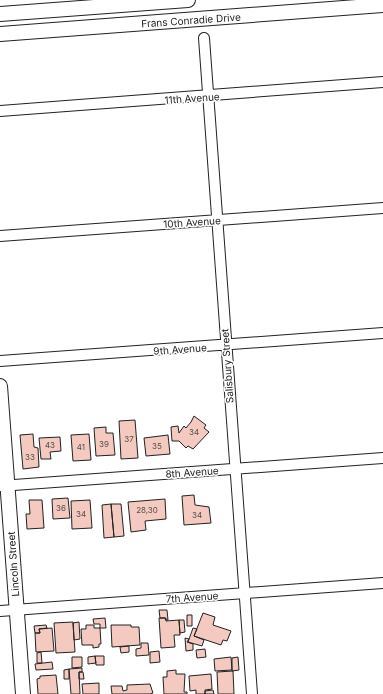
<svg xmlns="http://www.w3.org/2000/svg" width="383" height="694" viewBox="0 0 383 694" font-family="Inter,sans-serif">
<rect width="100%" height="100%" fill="#fff"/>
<path fill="#f3c9c0" stroke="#222" d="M 194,416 L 206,425 L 204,428 L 209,432 L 193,449 L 188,446 L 186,448 L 179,441 L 172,441 L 171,427 L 178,426 L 179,433 L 184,426 L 186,428 L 191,422 Z
M 135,420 L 138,458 L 121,459 L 119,421 Z
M 106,427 L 106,433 L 113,433 L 115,455 L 96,456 L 94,428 Z
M 33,434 L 34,447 L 38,448 L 39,467 L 23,469 L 20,435 Z
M 89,434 L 91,460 L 73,461 L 71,435 Z
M 168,435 L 170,454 L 146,456 L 144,438 Z
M 60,437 L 61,451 L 50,452 L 51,459 L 41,459 L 39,438 Z
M 194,495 L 195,505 L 209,507 L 211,523 L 184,525 L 182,496 Z
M 68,498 L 70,518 L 53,519 L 52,499 Z
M 165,499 L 166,519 L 145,521 L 146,530 L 131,532 L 128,502 Z
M 29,500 L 42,500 L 44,528 L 27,529 L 26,514 L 30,514 Z
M 90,500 L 92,528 L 72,529 L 71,501 Z
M 111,504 L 114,537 L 104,538 L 102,505 Z
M 111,504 L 121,504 L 124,536 L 114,537 Z
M 159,610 L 167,610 L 168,620 L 166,620 L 166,618 L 160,618 Z
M 203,613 L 215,617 L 213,625 L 231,631 L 227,641 L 223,640 L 221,645 L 194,636 Z
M 187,615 L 192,615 L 192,626 L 187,626 Z
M 105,618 L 106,628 L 100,628 L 100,624 L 94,624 L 93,619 Z
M 159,618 L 165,618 L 166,621 L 179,620 L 180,635 L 174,635 L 175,647 L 161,648 Z
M 179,620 L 184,620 L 185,632 L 180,633 Z
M 73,622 L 75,652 L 56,653 L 54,623 Z
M 79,622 L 80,639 L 74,640 L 73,623 Z
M 46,625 L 47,628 L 39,629 L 40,633 L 35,633 L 34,626 Z
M 86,625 L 94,625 L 94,628 L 100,628 L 101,644 L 99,644 L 99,647 L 93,648 L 93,645 L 82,645 L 81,629 L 86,629 Z
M 111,625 L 131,625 L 131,627 L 139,627 L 140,645 L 112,647 Z
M 52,628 L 54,651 L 36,652 L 35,633 L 40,633 L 39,629 Z
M 193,628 L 197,629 L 194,636 L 204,640 L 202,646 L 188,642 Z
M 185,638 L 189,639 L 187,642 L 193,644 L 193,650 L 186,651 Z
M 141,643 L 148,643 L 149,655 L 136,656 L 136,649 L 141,648 Z
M 129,646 L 129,652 L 121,653 L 120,647 Z
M 205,649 L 206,657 L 197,658 L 196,650 Z
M 159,651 L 160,662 L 150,663 L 150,652 Z
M 41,652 L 42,663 L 37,663 L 37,653 Z
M 95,656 L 104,656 L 104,665 L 96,665 Z
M 95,656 L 96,663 L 88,664 L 88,657 Z
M 72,657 L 82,657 L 82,667 L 72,668 Z
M 231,657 L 232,670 L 215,671 L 214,659 Z
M 238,657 L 239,670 L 232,671 L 232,658 Z
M 52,662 L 53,669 L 36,670 L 35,664 Z
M 82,668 L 82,672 L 79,672 L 80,694 L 71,694 L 69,669 Z
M 69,669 L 69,679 L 64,679 L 64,670 Z
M 176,670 L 176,674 L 185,674 L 184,692 L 187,692 L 187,694 L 164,694 L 163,677 L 167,677 L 167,671 Z
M 233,671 L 234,694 L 218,694 L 217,672 Z
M 79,672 L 83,672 L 84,679 L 79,679 Z
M 211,674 L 212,689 L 205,690 L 205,694 L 196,694 L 196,690 L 190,691 L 189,676 Z
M 56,675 L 58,694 L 38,694 L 37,679 L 40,678 L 40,676 Z
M 99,683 L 99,694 L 83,694 L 82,684 Z
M 150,684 L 153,693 L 150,694 L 112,694 L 111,686 L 122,686 L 123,691 L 127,690 L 127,685 Z
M 213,690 L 214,694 L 205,694 L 205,691 Z"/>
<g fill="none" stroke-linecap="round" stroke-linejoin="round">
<g stroke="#222" stroke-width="12">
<path id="street" d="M 204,38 L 252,694
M 0,111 L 383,82
M 0,236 L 383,208
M 0,361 L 383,333
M 0,486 L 383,458
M 0,611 L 383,583"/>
</g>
<g stroke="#222" stroke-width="16">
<path id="secondary" d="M 0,14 L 188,0
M 0,34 L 383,5
M 0,386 L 23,694"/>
</g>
<use href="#street" stroke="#fff" stroke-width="10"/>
<use href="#secondary" stroke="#fff" stroke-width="14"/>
</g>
<g text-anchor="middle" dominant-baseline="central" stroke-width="3" stroke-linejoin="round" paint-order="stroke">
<g font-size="8" fill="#564c4a">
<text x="194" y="432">34</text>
<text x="129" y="439">37</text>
<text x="104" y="444">39</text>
<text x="50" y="445">43</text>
<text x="157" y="446">35</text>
<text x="81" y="447">41</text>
<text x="30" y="457">33</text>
<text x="61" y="508">36</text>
<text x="147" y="510">28,30</text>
<text x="81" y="514">34</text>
<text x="197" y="515">34</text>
</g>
<g font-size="10" fill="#222" stroke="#fff">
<text transform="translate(191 20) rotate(-4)">Frans Conradie Drive</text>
<text transform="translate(192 98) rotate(-4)">11th Avenue</text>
<text transform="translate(192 222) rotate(-4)">10th Avenue</text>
<text transform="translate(180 349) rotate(-4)">9th Avenue</text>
<text transform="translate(227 366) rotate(-94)">Salisbury Street</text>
<text transform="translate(192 472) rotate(-4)">8th Avenue</text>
<text transform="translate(13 564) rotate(-94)">Lincoln Street</text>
<text transform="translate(192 597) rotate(-4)">7th Avenue</text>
</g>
</g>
</svg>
